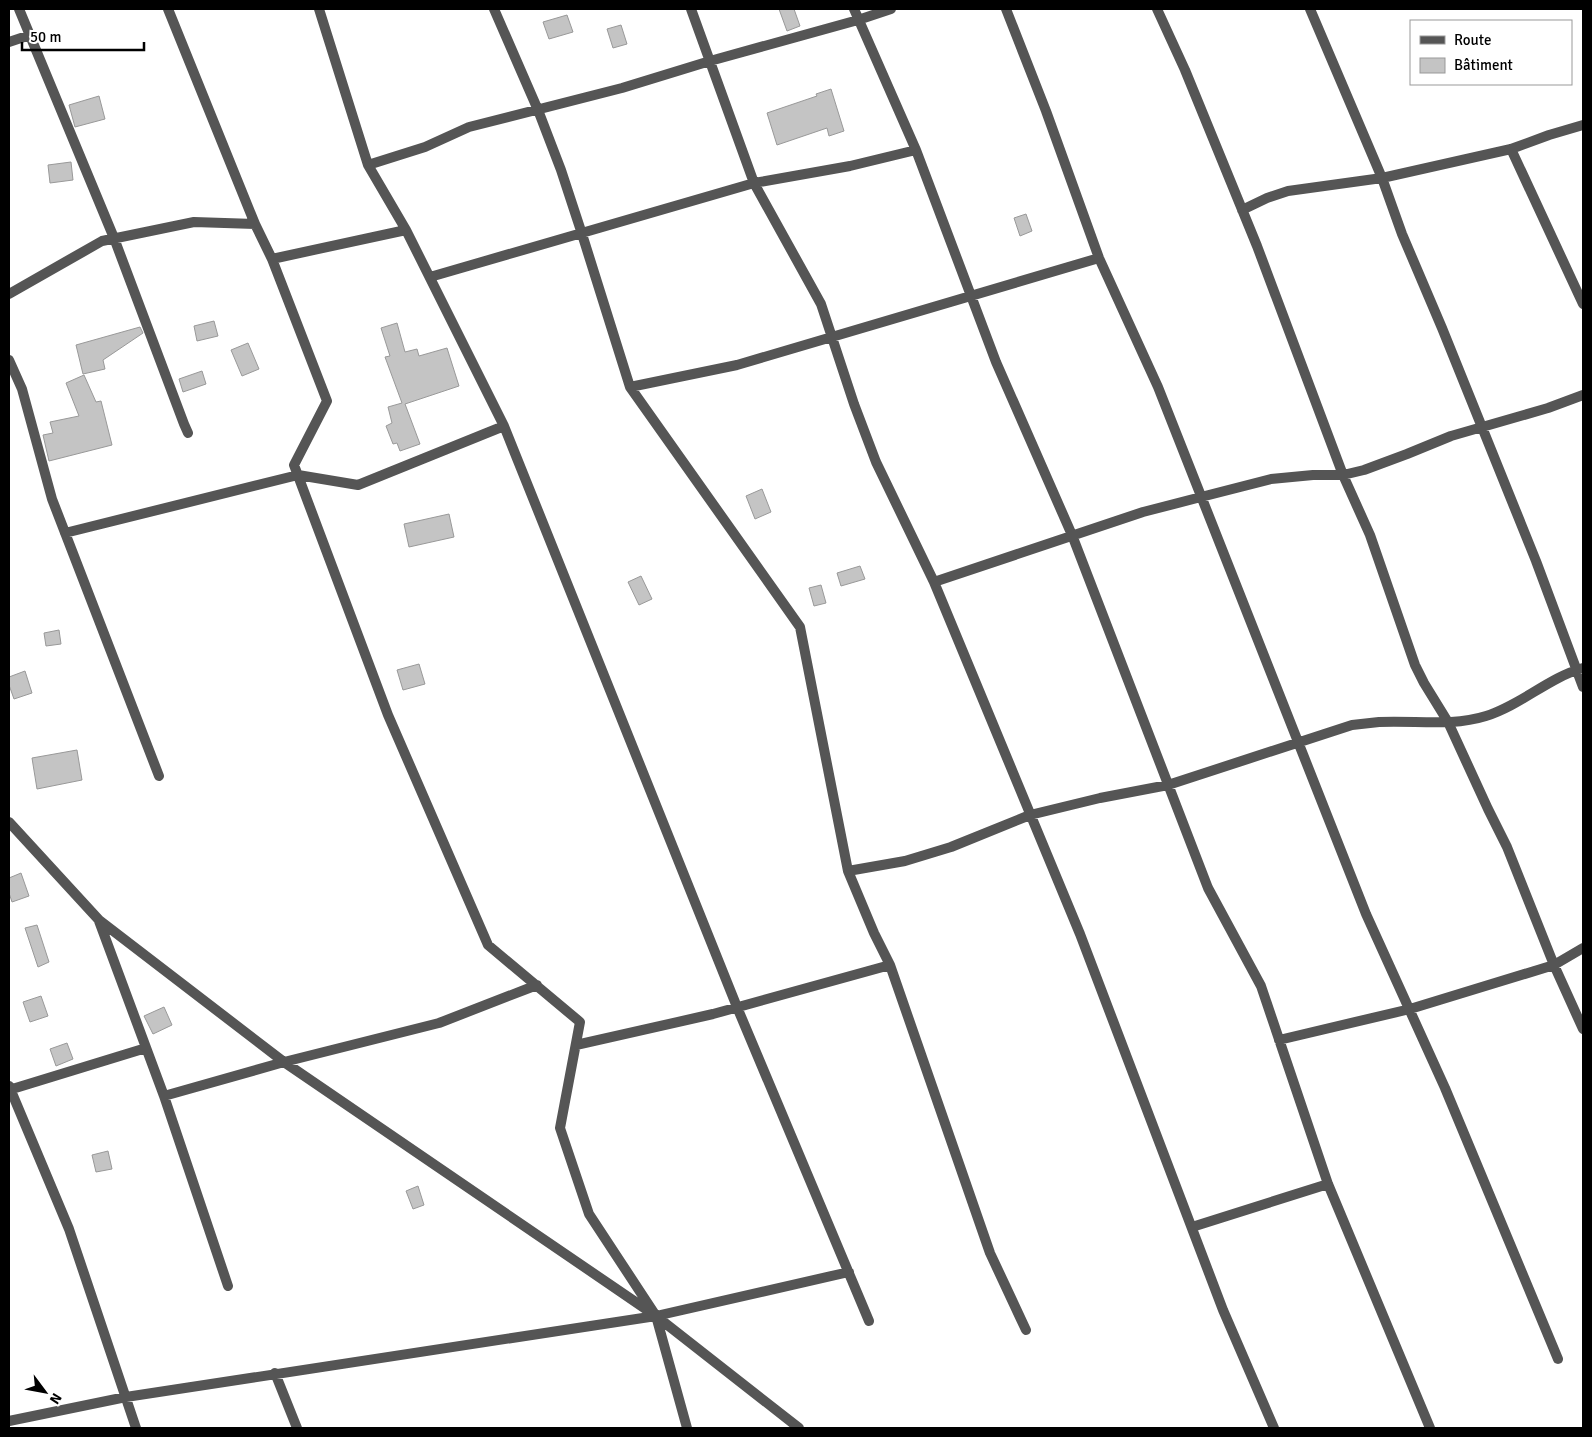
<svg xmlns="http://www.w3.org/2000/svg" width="1592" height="1437" viewBox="0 0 1592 1437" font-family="Signika,sans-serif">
<rect width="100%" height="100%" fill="#fff"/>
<path fill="#c4c4c4" stroke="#999" d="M 779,9 L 794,9 L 800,26 L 787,31 Z
M 567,15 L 573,32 L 549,39 L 543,22 Z
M 621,25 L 627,44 L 613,48 L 607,29 Z
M 831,89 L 844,131 L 829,136 L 827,128 L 777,145 L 767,113 L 817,96 L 816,94 Z
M 99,96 L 105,119 L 75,127 L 69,105 Z
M 71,162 L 73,180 L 50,183 L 48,165 Z
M 1026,214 L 1032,231 L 1020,236 L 1014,218 Z
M 214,321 L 218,336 L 197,341 L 194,326 Z
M 397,323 L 405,352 L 417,349 L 419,356 L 447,348 L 459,386 L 405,404 L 420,444 L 400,451 L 397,443 L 393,444 L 386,426 L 392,423 L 388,407 L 402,403 L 385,357 L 390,356 L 381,328 Z
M 140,327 L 143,333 L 103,360 L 105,369 L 83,374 L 76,345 Z
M 248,343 L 259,369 L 242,376 L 231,350 Z
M 202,371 L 206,384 L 183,392 L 179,379 Z
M 84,375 L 96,402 L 101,401 L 112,445 L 49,461 L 43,435 L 53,433 L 50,422 L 79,416 L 66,383 Z
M 762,489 L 771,512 L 755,519 L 746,496 Z
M 449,514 L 454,537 L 409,547 L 404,524 Z
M 860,566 L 865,579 L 841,586 L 837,573 Z
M 641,576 L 652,599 L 639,605 L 628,582 Z
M 821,585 L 826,603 L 814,606 L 809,588 Z
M 59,630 L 61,644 L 46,646 L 44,633 Z
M 419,664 L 425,684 L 403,690 L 397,670 Z
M 25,671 L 32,693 L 14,699 L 9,685 L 9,677 Z
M 77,750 L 82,780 L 37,789 L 32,758 Z
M 21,873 L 29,896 L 12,902 L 9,893 L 9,878 Z
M 37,925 L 49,962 L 38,967 L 25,928 Z
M 41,996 L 48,1016 L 30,1022 L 23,1002 Z
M 164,1007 L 172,1025 L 153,1034 L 144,1016 Z
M 67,1043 L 73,1059 L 56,1066 L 50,1049 Z
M 108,1151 L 112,1169 L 96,1172 L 92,1155 Z
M 418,1186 L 424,1205 L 413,1209 L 406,1191 Z"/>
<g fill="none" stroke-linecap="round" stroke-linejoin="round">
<path stroke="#555" stroke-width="10" d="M 19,9 L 114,238 L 184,424 L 188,433
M 168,9 L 255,224 L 272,259 L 327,401 L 294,465 L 388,715 L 488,945 L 580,1022 L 560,1128 L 589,1214 L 656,1316 L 687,1428
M 319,9 L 368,165 L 406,230 L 504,426 L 737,1007 L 869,1321
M 494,9 L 538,110 L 561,170 L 582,234 L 630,387 L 800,627 L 848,871
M 691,9 L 754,183 L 821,304 L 854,404 L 876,462 L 934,582 L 1080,934 L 1223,1310 L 1274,1428
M 854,9 L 916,150 L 996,362 L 1072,535 L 1208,888 L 1261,986 L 1328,1184 L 1430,1428
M 1006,9 L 1046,111 L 1099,258 L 1158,387 L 1366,914 L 1445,1088 L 1558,1359
M 1157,9 L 1185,70 L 1257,246 L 1343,475 L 1370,535 L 1415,665 L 1424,683 L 1448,722 L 1488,809 L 1507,847 L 1554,965 L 1583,1029
M 1310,9 L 1382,178 L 1402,234 L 1442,328 L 1536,561 L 1583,687
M 9,42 L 30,35
M 1511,149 L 1583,304
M 368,165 L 425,147 L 469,127 L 622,88 L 710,61 L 858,20 L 891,9
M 1242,210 L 1267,198 L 1288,191 L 1382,178 L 1511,149 L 1549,135 L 1583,125
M 272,259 L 406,230
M 430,277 L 754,183 L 850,166 L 916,150
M 9,294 L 102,241 L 194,222 L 255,224
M 9,360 L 22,389 L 52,499 L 159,776
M 630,387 L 737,365 L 1099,258
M 65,533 L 298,475 L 358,485 L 504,426
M 934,582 L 1143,512 L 1201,497 L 1271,479 L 1313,475 L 1343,475 L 1364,470 L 1407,454 L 1451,436 L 1548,408 L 1583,395
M 9,822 L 99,920 L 284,1062 L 656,1316 L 799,1428
M 99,921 L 164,1096 L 228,1286
M 890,965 L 990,1253 L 1026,1330
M 1279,1040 L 1410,1009 L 1554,965 L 1583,948
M 576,1045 L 713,1014 L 890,965 L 874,933 L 848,871 L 905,861 L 951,847 L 1030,815 L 1100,798 L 1168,785 L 1352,725 C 1361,724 1370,723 1379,722 C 1415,720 1451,727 1486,716 C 1521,705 1548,678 1583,668
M 9,1086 L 69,1229 L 136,1428
M 9,1090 L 146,1048
M 164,1096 L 284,1062 L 439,1023 L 537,985
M 1192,1227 L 1328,1184
M 275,1373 L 297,1428
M 9,1421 L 126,1397 L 656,1316 L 849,1272"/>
</g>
<rect width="1592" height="1437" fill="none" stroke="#000000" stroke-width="20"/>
<rect x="1410" y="20" width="162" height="65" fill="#ffffff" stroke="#999999"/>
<rect x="1420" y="36" width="25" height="8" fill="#555555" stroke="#999999"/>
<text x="1454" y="45" font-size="15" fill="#000000">Route</text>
<rect x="1420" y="58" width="25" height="15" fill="#c4c4c4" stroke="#999999"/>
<text x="1454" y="70" font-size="15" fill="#000000">Bâtiment</text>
<g transform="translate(45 1392) rotate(122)" stroke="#ffffff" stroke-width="4" paint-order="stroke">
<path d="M0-4L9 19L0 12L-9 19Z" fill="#000000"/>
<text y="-8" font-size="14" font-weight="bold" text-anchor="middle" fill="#000000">N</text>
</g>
<path d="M22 42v8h122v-8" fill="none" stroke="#000000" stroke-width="2.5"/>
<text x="30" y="42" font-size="15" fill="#000000" stroke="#ffffff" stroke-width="4" paint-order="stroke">50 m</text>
</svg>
